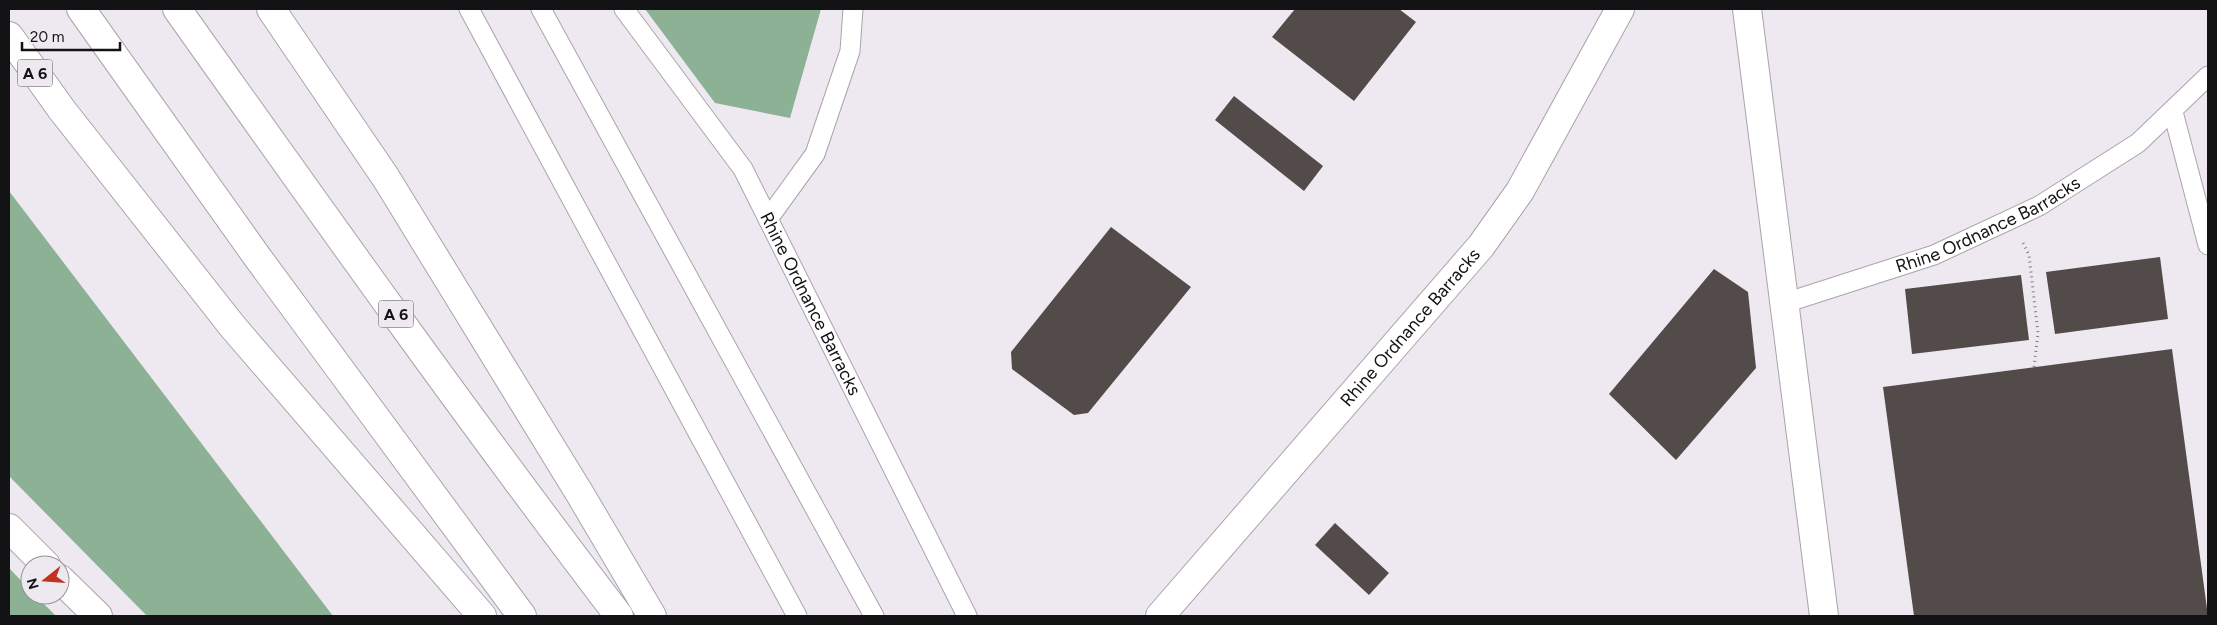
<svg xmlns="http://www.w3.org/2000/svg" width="2217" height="625" viewBox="0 0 2217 625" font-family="Figtree,sans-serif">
<rect width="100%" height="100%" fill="#eee9f0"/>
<path fill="#8cb194" d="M 645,9 L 821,9 L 790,118 L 715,103 Z
M 9,191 L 333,616 L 147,616 L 9,476 Z
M 9,568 L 30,590 L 30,595 L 35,595 L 56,616 L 9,616 Z"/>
<path fill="#524b49" d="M 1295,9 L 1399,9 L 1416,22 L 1354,101 L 1272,37 Z
M 1234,96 L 1323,166 L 1304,191 L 1215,120 Z
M 1111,227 L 1191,287 L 1088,413 L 1074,415 L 1012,369 L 1011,352 Z
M 2160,257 L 2168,319 L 2055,334 L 2046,272 Z
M 1714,269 L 1748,292 L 1756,368 L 1676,460 L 1609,394 Z
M 2021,275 L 2029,340 L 1912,354 L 1905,289 Z
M 2172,349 L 2208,616 L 1914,616 L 1883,387 Z
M 1335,523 L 1389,573 L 1369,595 L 1315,545 Z"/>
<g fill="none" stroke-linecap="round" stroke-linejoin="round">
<g stroke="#a9a4ab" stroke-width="21">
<g id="lane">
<path d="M 469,9 L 797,616"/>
<path d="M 541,9 L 874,616"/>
<path id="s1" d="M 624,9 L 743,169 L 967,616"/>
<path d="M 2173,112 L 2208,245"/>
<path d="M 768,219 L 815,154 L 850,51 L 853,9"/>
<path id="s2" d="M 1785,303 L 1934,255 L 2039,206 L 2138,143 L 2208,76"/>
</g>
</g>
<g stroke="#a9a4ab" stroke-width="30">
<g id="street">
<path d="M 1747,9 L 1824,616"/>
<path d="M 9,528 L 46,565"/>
<path d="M 60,579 L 98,616"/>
<path id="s3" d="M 1160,616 L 1481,246 L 1520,191 L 1620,9"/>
</g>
</g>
<g stroke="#a9a4ab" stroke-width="30">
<path id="highway" d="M 81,9 L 258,258 L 522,616
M 177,9 C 322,213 467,417 619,616
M 271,9 L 386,178 L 580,494 L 652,616
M 9,36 L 62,110 L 233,327 L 482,616"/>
</g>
<path stroke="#7f7c80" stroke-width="3" stroke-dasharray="1 4" stroke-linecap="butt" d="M 2023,243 L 2029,255 L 2038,333 L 2034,367"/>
<use href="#lane" stroke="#fff" stroke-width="19"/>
<use href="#street" stroke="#fff" stroke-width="28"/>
<use href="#highway" stroke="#fff" stroke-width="28"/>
</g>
<g text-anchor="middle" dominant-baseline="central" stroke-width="5" stroke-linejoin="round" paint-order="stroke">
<g fill="#eee9f0" stroke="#555256" stroke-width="1">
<rect x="17.5" y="59.5" width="35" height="27" rx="4"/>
<rect x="378.5" y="300.5" width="35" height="27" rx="4"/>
</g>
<g font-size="16" font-weight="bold" fill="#131214">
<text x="35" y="73">A 6</text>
<text x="396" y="314">A 6</text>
</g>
<g font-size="18" fill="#131214" stroke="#eee9f0">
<text stroke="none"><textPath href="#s2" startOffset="218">Rhine Ordnance Barracks</textPath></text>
<text stroke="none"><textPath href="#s1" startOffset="350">Rhine Ordnance Barracks</textPath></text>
<text stroke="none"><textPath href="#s3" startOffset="382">Rhine Ordnance Barracks</textPath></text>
</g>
</g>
<rect width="2217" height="625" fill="none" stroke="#131214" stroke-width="20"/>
<g transform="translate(45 580) rotate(253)"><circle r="24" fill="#eee9f0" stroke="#969398"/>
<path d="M0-4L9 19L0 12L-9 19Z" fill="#bf3320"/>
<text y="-8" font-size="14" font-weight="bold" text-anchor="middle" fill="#131214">N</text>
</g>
<path d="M22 42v8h98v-8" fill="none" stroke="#131214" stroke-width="2.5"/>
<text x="30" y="42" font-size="15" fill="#131214" stroke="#eee9f0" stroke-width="4" paint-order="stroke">20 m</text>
</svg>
